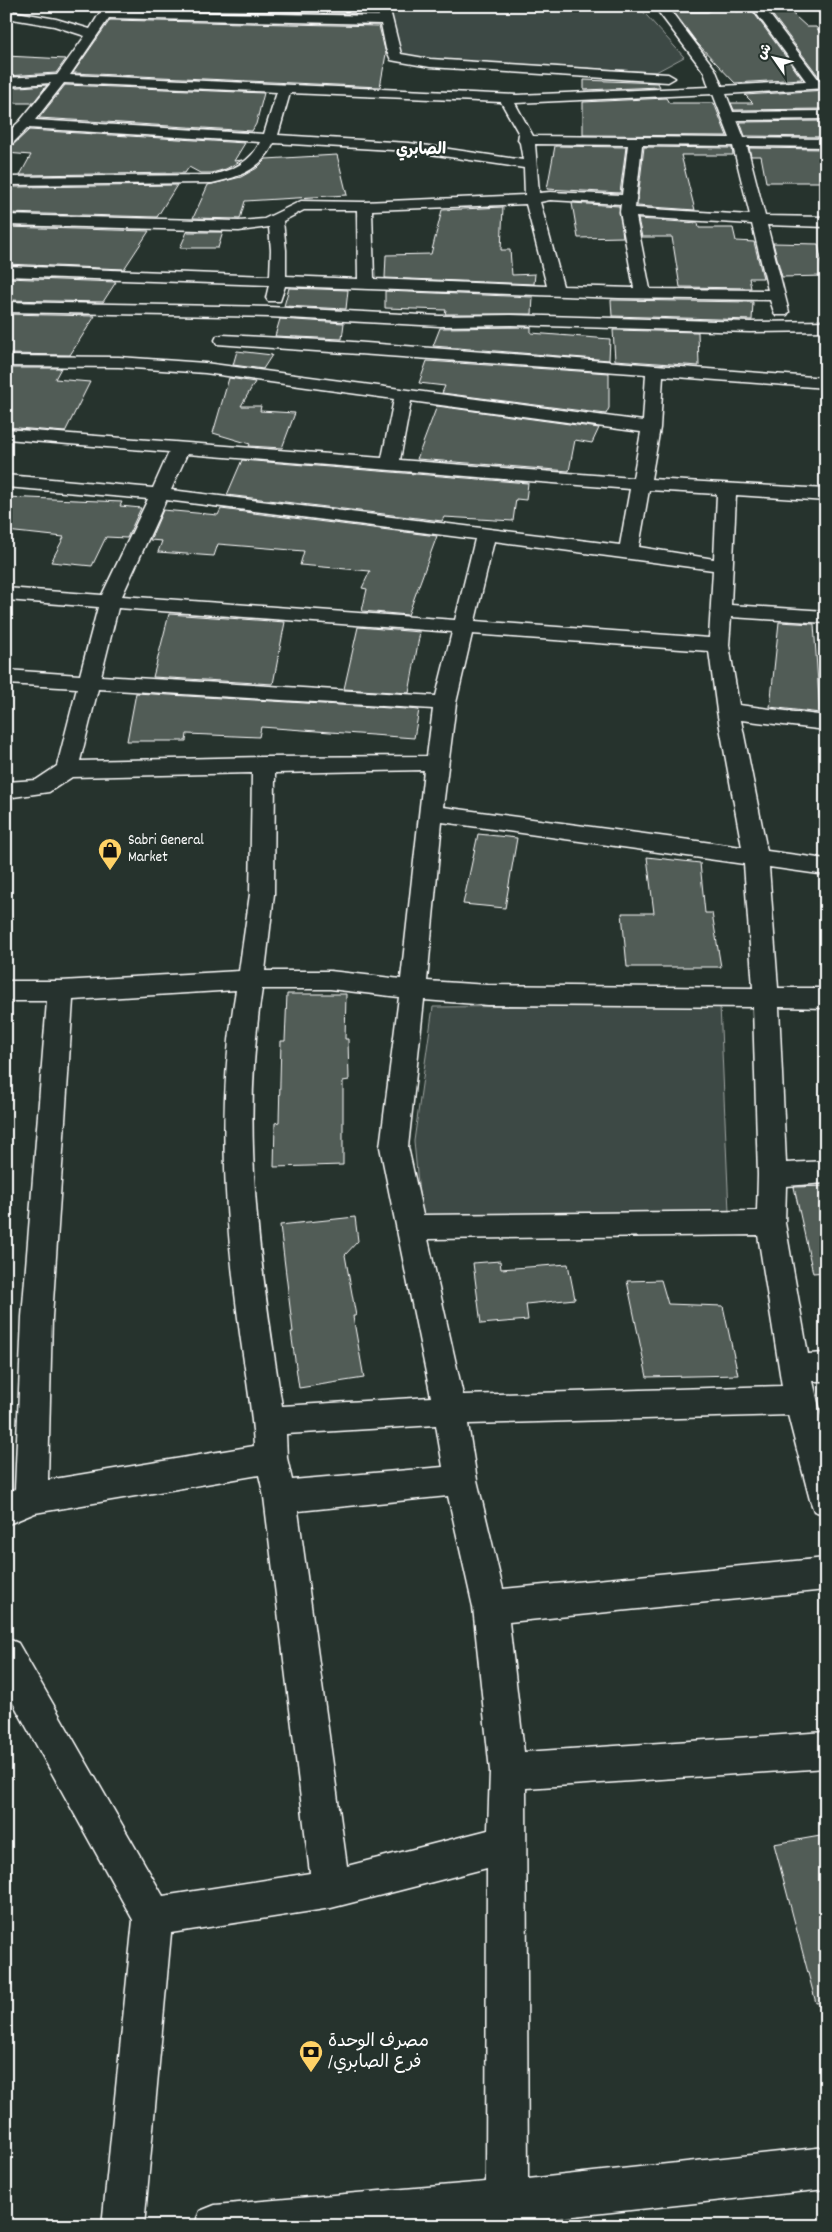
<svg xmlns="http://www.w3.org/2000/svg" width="832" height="2232" viewBox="0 0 832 2232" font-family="Dekko,'Playpen Sans Arabic',sans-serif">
<rect width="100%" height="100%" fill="#26332d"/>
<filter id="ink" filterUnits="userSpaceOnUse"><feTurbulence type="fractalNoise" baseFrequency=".02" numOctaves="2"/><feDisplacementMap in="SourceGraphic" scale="10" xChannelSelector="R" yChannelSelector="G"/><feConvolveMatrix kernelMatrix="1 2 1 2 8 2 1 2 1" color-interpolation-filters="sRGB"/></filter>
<g filter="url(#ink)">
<path fill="#3e4944" stroke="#9ea4a2" d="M 384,6 L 638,6 L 684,57 L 656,72 L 399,57 Z
M 720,1005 L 729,1212 L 421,1216 L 414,1141 L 433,1007 Z"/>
<path fill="#515c57" stroke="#fff" d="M 118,6 L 375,6 L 377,14 L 116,9 Z
M 785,7 L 807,27 L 816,27 L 826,41 L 826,78 L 820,78 L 768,9 Z
M 734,9 L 736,12 L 751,9 L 802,79 L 735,83 L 697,43 L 674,12 L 708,12 L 712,10 Z
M 110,20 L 379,26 L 386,54 L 380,87 L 73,73 Z
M 6,56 L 66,59 L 56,73 L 6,76 Z
M 584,80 L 658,83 L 660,87 L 584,90 Z
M 47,85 L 33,103 L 6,103 L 6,88 Z
M 65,85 L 264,93 L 256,124 L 252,131 L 39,118 Z
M 826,90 L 826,109 L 734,110 L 731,103 L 753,103 L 745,95 Z
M 666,98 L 669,103 L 714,103 L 727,136 L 583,135 L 583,102 Z
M 821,121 L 825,137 L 745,136 L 740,122 Z
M 29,130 L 245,143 L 234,161 L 242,160 L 226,169 L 212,173 L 200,173 L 189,167 L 185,173 L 20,175 L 31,155 L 6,153 L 6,148 L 12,146 Z
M 555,146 L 626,147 L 620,193 L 547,189 Z
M 644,147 L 732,148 L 733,155 L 681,155 L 695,210 L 637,206 Z
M 749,148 L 826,149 L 826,182 L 766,182 L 761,156 L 751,156 Z
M 337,155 L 347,195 L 245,201 L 240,219 L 193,218 L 208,185 L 241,177 L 257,168 L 266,159 Z
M 177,185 L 157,217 L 6,213 L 6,201 L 14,187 Z
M 572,203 L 619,206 L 623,237 L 578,238 Z
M 503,207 L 501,250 L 510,250 L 512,275 L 535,274 L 534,284 L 385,278 L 386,255 L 431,254 L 442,210 Z
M 638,219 L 698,223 L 699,228 L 733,228 L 736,241 L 754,242 L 763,278 L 749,278 L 751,288 L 680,287 L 672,237 L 642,237 Z
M 6,227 L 149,231 L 124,269 L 6,264 Z
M 187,232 L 223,232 L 218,248 L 180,248 Z
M 773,243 L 818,244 L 824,276 L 782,277 Z
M 6,278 L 116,282 L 103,302 L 6,300 Z
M 289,288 L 348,290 L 346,309 L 284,306 Z
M 385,291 L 533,297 L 532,314 L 445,314 L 446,310 L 385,308 Z
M 611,300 L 753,302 L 752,320 L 612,316 Z
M 6,314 L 95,316 L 70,355 L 6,354 Z
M 280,319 L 344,323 L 342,339 L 275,336 Z
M 531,327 L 531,333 L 610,339 L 609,360 L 433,346 L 440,328 Z
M 613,330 L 698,332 L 699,366 L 615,360 Z
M 237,351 L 272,355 L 263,369 L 233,365 Z
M 427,361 L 609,373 L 609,408 L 606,414 L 442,393 L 445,386 L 419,383 Z
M 6,368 L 61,368 L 55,379 L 90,382 L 65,432 L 6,427 Z
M 229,378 L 255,382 L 241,406 L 261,406 L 260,411 L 295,413 L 282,448 L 249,446 L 250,444 L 213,433 Z
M 437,406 L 599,428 L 592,443 L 575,440 L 569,471 L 417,459 Z
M 242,460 L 528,483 L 526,500 L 516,499 L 513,521 L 444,517 L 442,521 L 227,495 Z
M 6,497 L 122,502 L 120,506 L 141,508 L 127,538 L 106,537 L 92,566 L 51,562 L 64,537 L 6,531 Z
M 221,509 L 437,536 L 408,615 L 362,611 L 367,589 L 362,588 L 370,571 L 300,565 L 304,551 L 218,544 L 214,556 L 158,552 L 162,541 L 150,540 L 163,510 L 218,515 Z
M 169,614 L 285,622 L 273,684 L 153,677 Z
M 779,622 L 814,624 L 820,713 L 770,707 Z
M 358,627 L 420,632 L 409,693 L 344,689 Z
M 136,693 L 407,709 L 419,710 L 414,738 L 261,727 L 259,737 L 187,734 L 186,741 L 127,741 Z
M 478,834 L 517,838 L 505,908 L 463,904 Z
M 647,857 L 700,863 L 705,913 L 712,913 L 721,967 L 627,967 L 622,913 L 654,913 Z
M 287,994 L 346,994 L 345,1039 L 348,1039 L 349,1080 L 343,1081 L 343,1165 L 274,1167 L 275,1123 L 279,1122 L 281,1041 L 285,1041 Z
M 826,1186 L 826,1272 L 813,1273 L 794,1187 Z
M 355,1217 L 358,1241 L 345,1255 L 356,1316 L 353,1316 L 364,1378 L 299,1388 L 291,1332 L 293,1332 L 280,1225 Z
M 500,1261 L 501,1269 L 568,1264 L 575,1299 L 526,1304 L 528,1320 L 481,1324 L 473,1263 Z
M 661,1280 L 668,1304 L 723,1306 L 738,1375 L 647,1377 L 627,1281 Z
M 826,1835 L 826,2002 L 816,2003 L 774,1844 Z"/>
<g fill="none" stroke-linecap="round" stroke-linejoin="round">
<g stroke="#fff" stroke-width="3">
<path id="minor" d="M 104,6 L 116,6 L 113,11 L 379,16 L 377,6 L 389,6 L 401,54 L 430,59 L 668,74 L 675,78 L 668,82 L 430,67 L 396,61 L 391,60 L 386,49 L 381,24 L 109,18 L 70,75 L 517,95 L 709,87 L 704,72 L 654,6 L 714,6 L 708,10 L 670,10 L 715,69 L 722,86 L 806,81 L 751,6 L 763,6 L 819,80 L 826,80 L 826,88 L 726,94 L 733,112 L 826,111 L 826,119 L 737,120 L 744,138 L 826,139 L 826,147 L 747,146 L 765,216 L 826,217 L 826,227 L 767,225 L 789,312 L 787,315 L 775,315 L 770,300 L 619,298 L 285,286 L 280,301 L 268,301 L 266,298 L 269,285 L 6,276 L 6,266 L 270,276 L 271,250 L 269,227 L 239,231 L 6,225 L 6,215 L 239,221 L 264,219 L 301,201 L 364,202 L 525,195 L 524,168 L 409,151 L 274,143 C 261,170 239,177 212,183 L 6,185 L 6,177 L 212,175 C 233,170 251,162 260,142 L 28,128 L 11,145 L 6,146 L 6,134 L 20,121 L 51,83 L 6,86 L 6,78 L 57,75 L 85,36 L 54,26 L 6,18 L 6,10 L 56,19 L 90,29 ZM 64,83 L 277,92 L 264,134 L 35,120 ZM 290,93 L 501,102 L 519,134 L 518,140 L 520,143 L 523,160 L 409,143 L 278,135 ZM 713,94 L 730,138 L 533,136 L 515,103 ZM 535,144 L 628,145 L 622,195 L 550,192 L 539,193 ZM 642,145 L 733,146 L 750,215 L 635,208 ZM 550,200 L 621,204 L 620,212 L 634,288 L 563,286 L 540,202 ZM 526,204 L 547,286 L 374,279 L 372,210 ZM 304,210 L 357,210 L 358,279 L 286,276 L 286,250 L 283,221 ZM 636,217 L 752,224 L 768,290 L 650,289 Z
M 816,6 L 826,6 L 826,16 L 822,15 Z
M 6,302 L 269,307 L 440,316 L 511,315 L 750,322 L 826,321 L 826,331 L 750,332 L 511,325 L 440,326 L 269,317 L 6,312 Z
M 223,335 L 340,341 L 826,378 L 826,388 L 663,376 L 660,428 L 651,479 L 826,489 L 826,501 L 736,495 L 731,605 L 826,611 L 826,623 L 731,617 L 729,645 L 739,705 L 826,716 L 826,730 L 741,720 L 767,851 L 826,859 L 826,875 L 769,867 L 778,988 L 826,988 L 826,1008 L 779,1007 L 786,1163 L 826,1161 L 826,1183 L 786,1186 L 785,1223 L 808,1354 L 826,1353 L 826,1381 L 813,1381 L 826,1438 L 826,1515 L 814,1511 L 810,1500 L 788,1415 L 468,1424 L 477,1480 L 503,1589 L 826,1558 L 826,1590 L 509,1622 L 524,1752 L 826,1732 L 826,1768 L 526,1788 L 528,2179 L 826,2147 L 826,2189 L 528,2221 L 528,2226 L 194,2226 L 200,2211 L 215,2205 L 486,2182 L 487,1868 L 331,1908 L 171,1933 L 144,2226 L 102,2226 L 133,1920 L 6,1690 L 6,1638 L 18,1643 L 163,1896 L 310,1873 L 264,1497 L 259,1475 L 35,1513 L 6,1525 L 6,1493 L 15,1489 L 22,1317 L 47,1001 L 6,1001 L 6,981 L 61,981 L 239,971 L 250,894 L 252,773 L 72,777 L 49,792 L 6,798 L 6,782 L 36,780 L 57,766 L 77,688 L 6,684 L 6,670 L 80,675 L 98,607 L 6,600 L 6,588 L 102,595 L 148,499 L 6,487 L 6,475 L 153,488 L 169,452 L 6,439 L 6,429 L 382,458 L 394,399 L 205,373 L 119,367 L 6,366 L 6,356 L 119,357 L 205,363 L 643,421 L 646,374 L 217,344 L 215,340 L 217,336 ZM 411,401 L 641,432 L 633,478 L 400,460 ZM 187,454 L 630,489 L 620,545 L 171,490 ZM 649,490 L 717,494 L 714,559 L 639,547 ZM 166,500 L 475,539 L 455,620 L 122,596 ZM 494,541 L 713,570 L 709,638 L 475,621 ZM 118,608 L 452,632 L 436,696 L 101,676 ZM 472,634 L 709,651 L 717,711 L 742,847 L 443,807 L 456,703 ZM 98,689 L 433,709 L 427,756 L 264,757 L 80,761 ZM 424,770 L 401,979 L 330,971 L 265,971 L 274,894 L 275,773 ZM 442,822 L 744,864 L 753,988 L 488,985 L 427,981 ZM 262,989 L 330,989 L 399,997 L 380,1147 L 431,1397 L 282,1406 C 260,1268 240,1128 262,989 ZM 236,990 C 217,1099 224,1210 238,1318 C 243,1361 252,1403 254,1446 L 48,1480 L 52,1317 L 73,1000 ZM 424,1000 L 488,1005 L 753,1007 L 758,1175 L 757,1211 L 423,1215 L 408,1147 ZM 758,1235 L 782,1386 L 463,1395 L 428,1239 ZM 436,1425 L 443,1467 L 292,1480 L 287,1458 L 286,1434 ZM 448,1496 L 473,1607 L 490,1771 L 488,1830 L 347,1866 L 298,1511 Z"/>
</g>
<use href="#minor" fill="#26332d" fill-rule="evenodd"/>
</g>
</g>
<defs>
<g id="shop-pin" transform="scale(1.25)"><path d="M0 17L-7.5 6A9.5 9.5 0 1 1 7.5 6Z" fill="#ffd166" stroke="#26332d"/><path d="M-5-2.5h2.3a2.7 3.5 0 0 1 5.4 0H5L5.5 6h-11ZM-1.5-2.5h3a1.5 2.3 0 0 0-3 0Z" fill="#111"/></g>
<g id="bank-pin" transform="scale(1.25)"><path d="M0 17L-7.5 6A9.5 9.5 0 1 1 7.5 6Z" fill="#ffd166" stroke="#26332d"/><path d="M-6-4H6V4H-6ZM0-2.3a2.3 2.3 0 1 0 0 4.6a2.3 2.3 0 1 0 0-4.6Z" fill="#111"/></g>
</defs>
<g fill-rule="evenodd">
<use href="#shop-pin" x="110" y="850"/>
<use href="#bank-pin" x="311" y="2052"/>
</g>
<g text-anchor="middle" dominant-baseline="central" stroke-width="4" stroke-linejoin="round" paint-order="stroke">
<g font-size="15" fill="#fff" stroke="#26332d" text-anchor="start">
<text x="128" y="841">Sabri General<tspan x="128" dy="17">Market</tspan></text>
</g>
<g font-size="16" font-weight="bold" fill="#fff" stroke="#26332d">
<text x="421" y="150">الصابري</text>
</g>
<g font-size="18" fill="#fff" stroke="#26332d" text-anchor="start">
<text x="328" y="2042">مصرف الوحدة<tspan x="328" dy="21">/فرع الصابري</tspan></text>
</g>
</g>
<rect width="832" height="2232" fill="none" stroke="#26332d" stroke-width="25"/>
<rect x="12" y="12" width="807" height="2207" fill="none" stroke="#fff" stroke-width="2" filter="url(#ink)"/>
<g transform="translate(774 58) rotate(304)" stroke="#26332d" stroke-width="4" paint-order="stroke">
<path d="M0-4L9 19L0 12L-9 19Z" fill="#ffffff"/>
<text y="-8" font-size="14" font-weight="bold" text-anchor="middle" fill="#ffffff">ش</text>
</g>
</svg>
